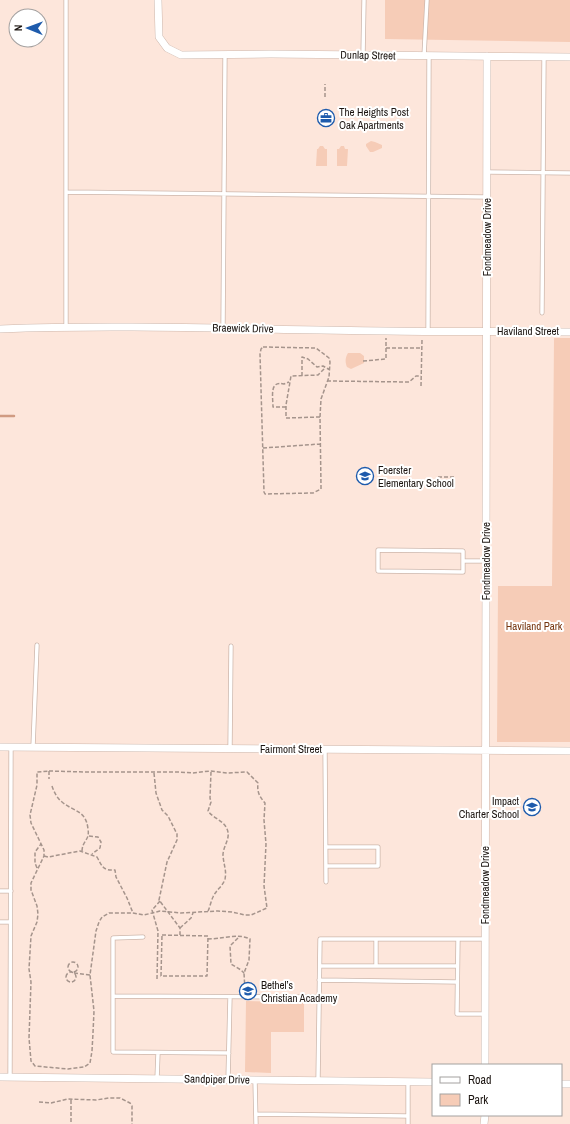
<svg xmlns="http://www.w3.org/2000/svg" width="570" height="1124" viewBox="0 0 570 1124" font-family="'Archivo Narrow',sans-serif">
<rect width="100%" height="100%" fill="#fde6db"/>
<path fill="#f6ccb7" d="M 385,0 L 570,0 L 570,42 L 385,39 Z
M 371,141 L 375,142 L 382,145 L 382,148 L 373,152 L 370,152 L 366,146 L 366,144 Z
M 320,146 L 323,146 L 325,149 L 327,149 L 327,166 L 316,166 L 317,149 L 318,149 Z
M 341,146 L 344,146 L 345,149 L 348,149 L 347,166 L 337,166 L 337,149 L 339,149 Z
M 554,338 L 570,338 L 570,742 L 497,742 L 498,586 L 552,586 Z
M 348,353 L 360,353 L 364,356 L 364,363 L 351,369 L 347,367 C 345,362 345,358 348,353 Z
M 246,1001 L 304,1002 L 304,1032 L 271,1032 L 271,1073 L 245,1072 Z"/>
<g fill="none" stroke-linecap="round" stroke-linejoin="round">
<path stroke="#d09b82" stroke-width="2.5" d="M 0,416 L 14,416"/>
<g stroke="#cdb7ac" stroke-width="5">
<path id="service" d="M 363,55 L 364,0
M 424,56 L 427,0
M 487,172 L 570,173
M 67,192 L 487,197
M 542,313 L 544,57
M 66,327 L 66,0
M 223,328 L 225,55
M 428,331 L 429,56
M 378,550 L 463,551 L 463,572 L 378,571 Z
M 464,561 L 486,561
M 33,747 L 37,645
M 230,748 L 231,646
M 325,749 L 326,882
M 326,866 L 378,866 L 378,847 L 326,847
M 0,891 L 11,891
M 0,922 L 10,922
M 143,937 L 113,938 L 113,1052 L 229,1053
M 458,939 L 457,1014 L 485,1014
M 320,966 L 457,966
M 376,966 L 376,939
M 319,980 L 457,982
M 113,996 L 319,997
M 10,1077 L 11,747
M 157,1079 L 158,1053
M 228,1080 L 230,997
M 255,1080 L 256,1124
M 318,1081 L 320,939 L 485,939
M 408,1082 L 408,1124
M 256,1114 L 408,1116"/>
</g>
<g stroke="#cdb7ac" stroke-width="8">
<path id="minor" d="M 158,0 L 159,37 L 167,48 L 181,55 L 271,54 L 570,57
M 0,329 C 129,324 257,330 386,331 C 447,332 509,331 570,332
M 0,747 L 570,751
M 485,1065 L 487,56
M 0,1077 L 433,1082
M 561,1084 L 570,1084
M 484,1124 L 485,1115"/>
</g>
<path stroke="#a5948c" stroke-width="1.5" stroke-dasharray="4 2" stroke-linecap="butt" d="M 325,97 L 325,84
M 263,347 L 316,348 L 329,358 L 330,362 L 329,377 L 321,399 L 320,417 L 321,486 L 321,489 L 313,493 L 265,494 L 264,492 L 260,354 L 261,349 Z
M 386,348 L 421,348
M 363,361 L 386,359 L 386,338
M 302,376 L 302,357 L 308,359 L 317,367 L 323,366 L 330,370
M 327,381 L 409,382 L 416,376 L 421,376
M 421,386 L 422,340
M 286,407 L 273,407 C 273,397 269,380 284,384 L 289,382
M 320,417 L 286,418 L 286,405 L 291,376 L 318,375 L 325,368
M 263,448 L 320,444
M 438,477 L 455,477
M 49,771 L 85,772 L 179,772 L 193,773 L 210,771 L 227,773 L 247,772 L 258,783 C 257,792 259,796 265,803 L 264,820 L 266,844 L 264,886 L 267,908 L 251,915 L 245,915 L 232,912 L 218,911 L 181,913 L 160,911 L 144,915 L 133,913 L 109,913 L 102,917 L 99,922 L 96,931 L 90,975 L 94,1011 L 93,1033 L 92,1051 L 90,1063 L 84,1067 L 68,1069 L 35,1066 L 31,1061 L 29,1038 L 31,982 L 29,969 L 31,936 L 37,922 L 38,914 L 37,906 L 31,890 L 31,883 L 44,856 L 44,850 L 31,823 L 30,815 L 37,785 L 37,772 Z
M 49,771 L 49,779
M 154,773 L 156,793 L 162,810 L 168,816 L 177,834 L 177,840 L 167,862 L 159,900 L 180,928 L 180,935
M 52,786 C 54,792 57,798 62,802 C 74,812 86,810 88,829 C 90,841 82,840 82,852
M 89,836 L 98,837 L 101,842 L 100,848 L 92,854
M 44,856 L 48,857 L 80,851 L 97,857 C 102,866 103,871 115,870 L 116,877 L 127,898 L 133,913
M 37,868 L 35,863 L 35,852 L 41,844
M 208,911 C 210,907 211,901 213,897 C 216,890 223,886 225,879 C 227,870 223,863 223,854 C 224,844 232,837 226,827 C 222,820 213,818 208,811 L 211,802 L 210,798 L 211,772
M 180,928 L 191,918 L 193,913
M 162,935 L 208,936 L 207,976 L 161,976 Z
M 238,938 L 230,946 L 231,964 L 241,970 L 244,973
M 208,939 C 220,939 239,933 250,939 L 249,960 L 244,973 L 245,991
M68 967a5 5 0 1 1 10 0a5 5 0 1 1-10 0Z
M66 977a5 5 0 1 1 10 0a5 5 0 1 1-10 0Z
M 74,973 L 90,975
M 157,979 L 158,931 L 152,910 L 160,901
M 71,1100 L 71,1124
M 39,1102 L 51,1103 L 68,1099 L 96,1100 L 109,1098 L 120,1098 L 130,1103 L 132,1106 L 132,1124"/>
<use href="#service" stroke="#fff" stroke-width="3.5"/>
<use href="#minor" stroke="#fff" stroke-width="7"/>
</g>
<defs>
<g id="office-ring" transform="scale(0.9)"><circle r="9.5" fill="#fff" stroke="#1e5bac" stroke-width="1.5"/><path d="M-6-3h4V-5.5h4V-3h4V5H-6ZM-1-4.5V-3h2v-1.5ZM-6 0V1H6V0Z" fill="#1e5bac"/></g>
<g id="school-ring" transform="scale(0.9)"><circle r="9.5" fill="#fff" stroke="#1e5bac" stroke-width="1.5"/><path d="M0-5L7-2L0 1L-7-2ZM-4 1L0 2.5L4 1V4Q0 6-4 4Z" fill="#1e5bac"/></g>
</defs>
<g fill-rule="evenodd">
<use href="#office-ring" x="326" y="118"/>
<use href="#school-ring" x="365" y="476"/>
<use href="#school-ring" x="532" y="807"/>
<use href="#school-ring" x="248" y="991"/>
</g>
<g text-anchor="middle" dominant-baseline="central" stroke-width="4" stroke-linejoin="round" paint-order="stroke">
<g font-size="11" fill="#1c1511" stroke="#fff">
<text transform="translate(368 55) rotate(1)">Dunlap Street</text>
<text transform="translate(487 237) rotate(-90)">Fondmeadow Drive</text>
<text transform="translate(243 328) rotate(1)">Braewick Drive</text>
<text x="528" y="331">Haviland Street</text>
<text transform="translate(486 561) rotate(-90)">Fondmeadow Drive</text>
<text x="291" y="749">Fairmont Street</text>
<text transform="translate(485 885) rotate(-90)">Fondmeadow Drive</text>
<text transform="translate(217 1079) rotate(1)">Sandpiper Drive</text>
</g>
<g font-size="11" fill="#1c1511" stroke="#fff" text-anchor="start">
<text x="339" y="112">The Heights Post<tspan x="339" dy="13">Oak Apartments</tspan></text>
<text x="378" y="470">Foerster<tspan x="378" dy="13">Elementary School</tspan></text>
<text x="519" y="801" text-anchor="end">Impact<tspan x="519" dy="13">Charter School</tspan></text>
<text x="261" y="985">Bethel’s<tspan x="261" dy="13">Christian Academy</tspan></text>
</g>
<g font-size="11" fill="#75340d" stroke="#fff">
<text x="534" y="626">Haviland Park</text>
</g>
</g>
<rect x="432" y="1064" width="130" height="52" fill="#ffffff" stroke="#a4a1a0"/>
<rect x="440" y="1077" width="20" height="6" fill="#ffffff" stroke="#a4a1a0"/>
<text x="468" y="1084" font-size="12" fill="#1c1511">Road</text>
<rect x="440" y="1094" width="20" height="12" fill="#f6ccb7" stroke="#a4a1a0"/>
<text x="468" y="1104" font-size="12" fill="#1c1511">Park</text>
<g transform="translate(28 28) rotate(271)"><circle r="19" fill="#ffffff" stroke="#a4a1a0"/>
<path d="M0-3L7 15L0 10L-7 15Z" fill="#1e5bac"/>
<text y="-6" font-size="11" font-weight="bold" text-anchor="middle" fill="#1c1511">N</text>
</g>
</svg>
